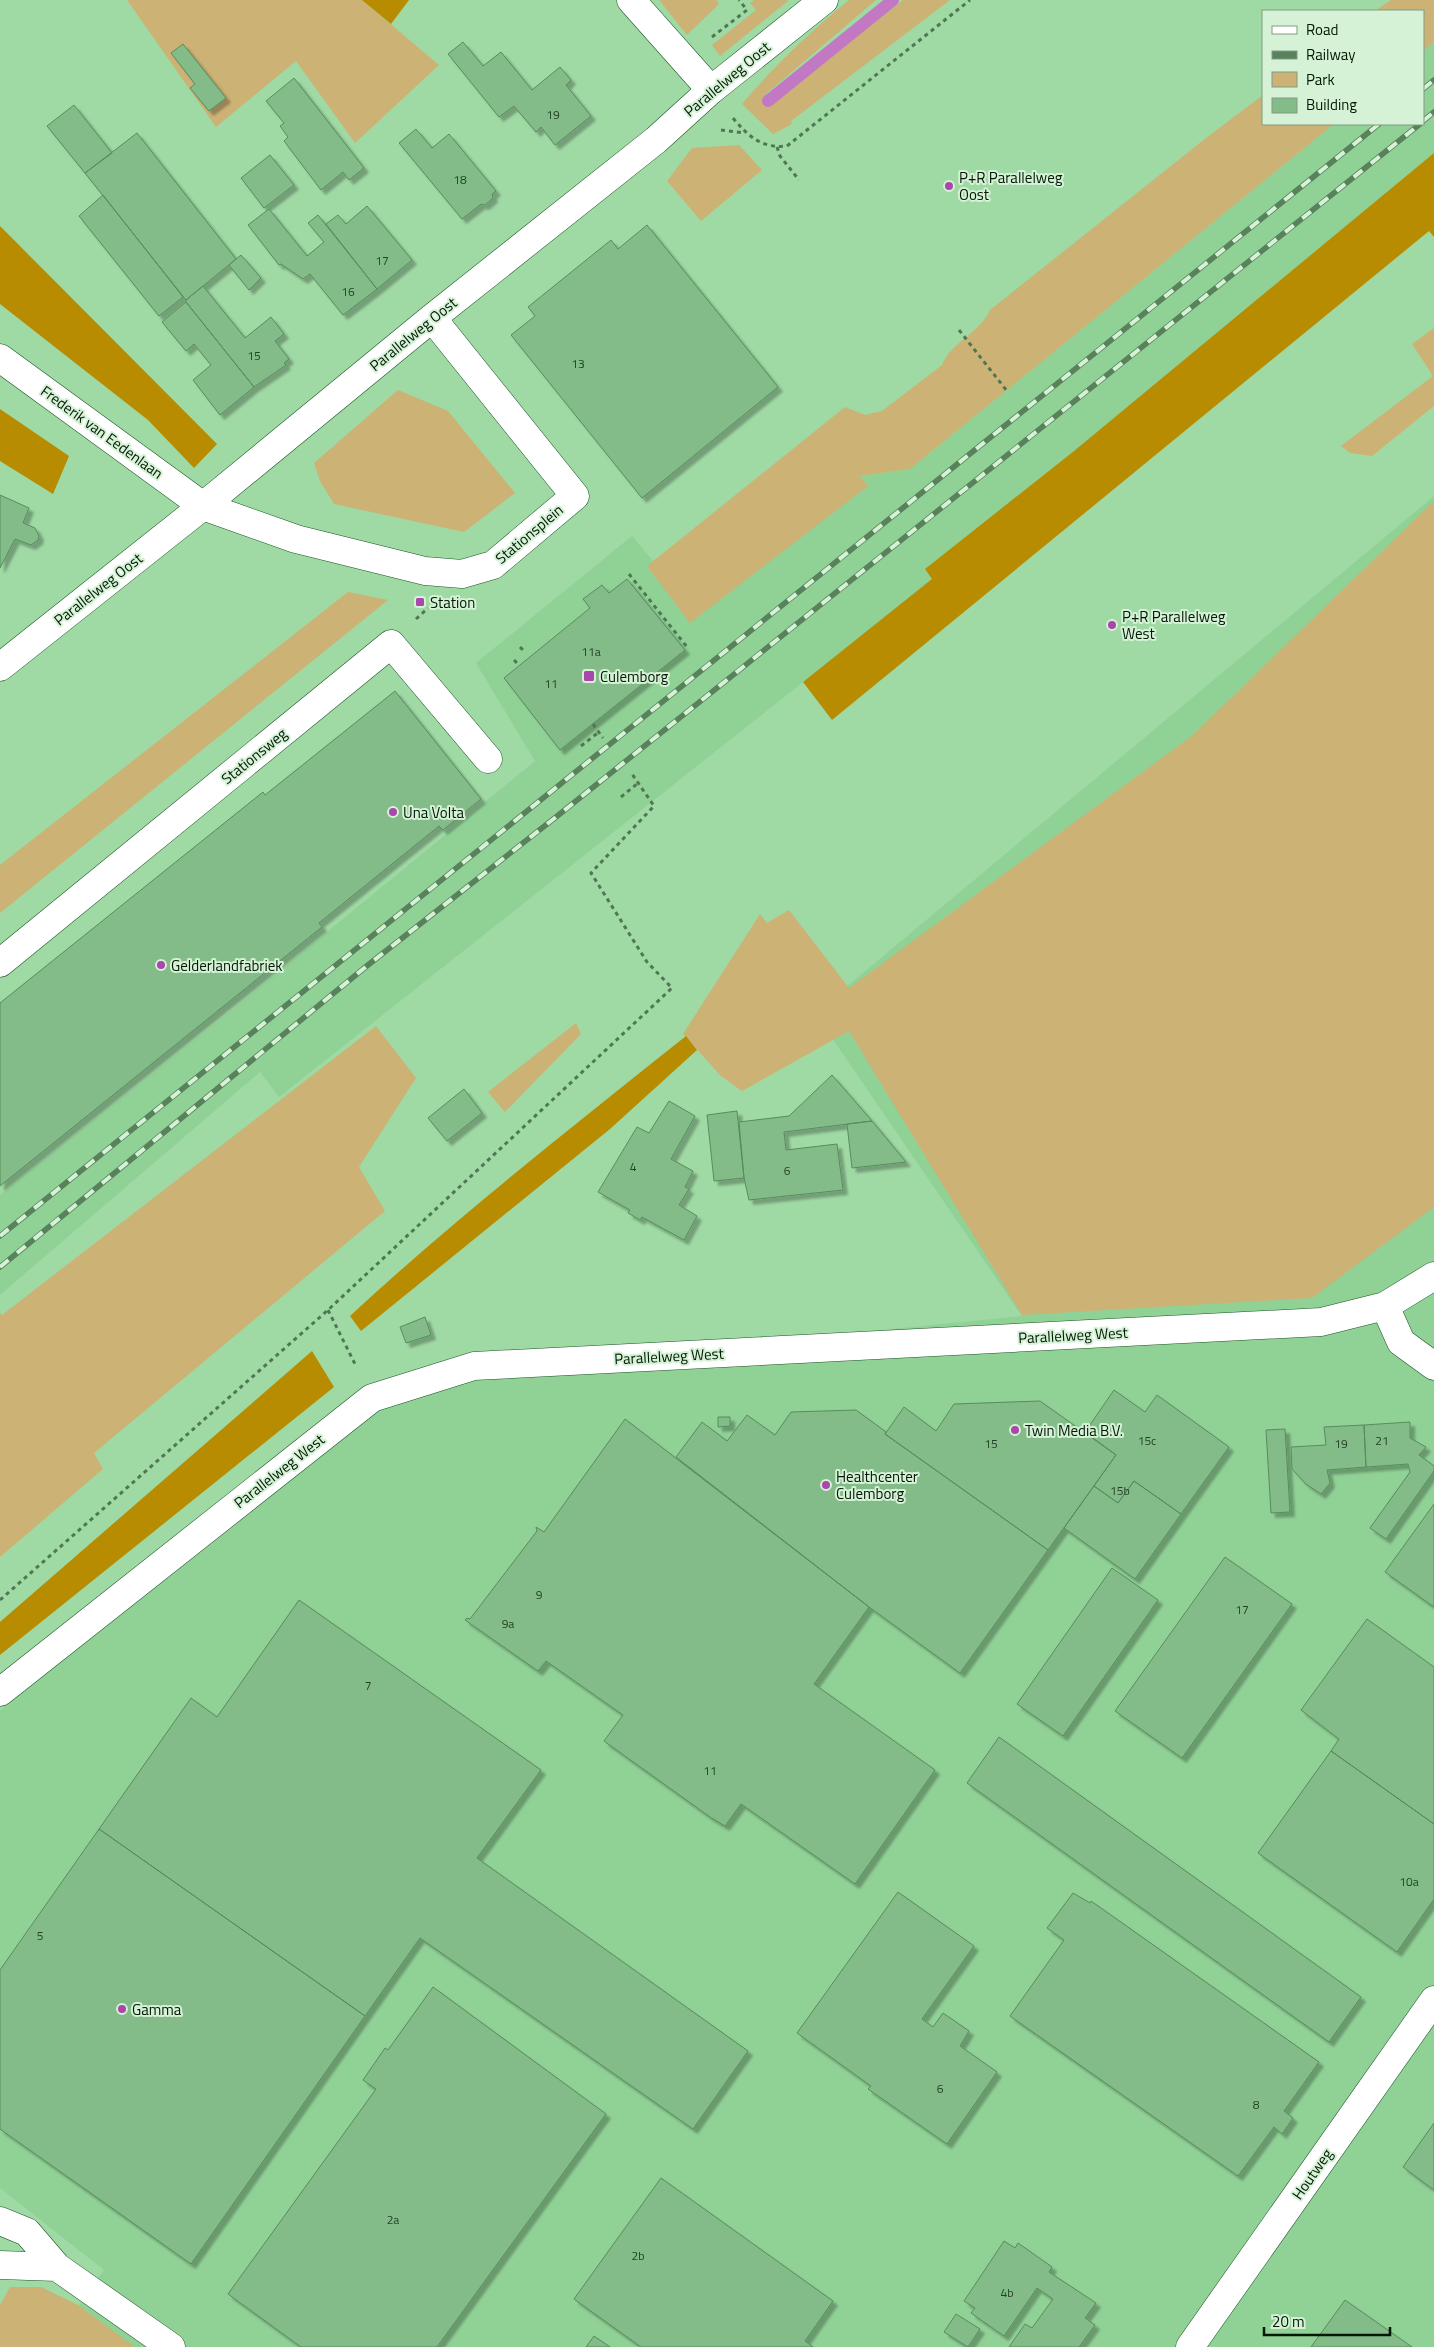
<svg xmlns="http://www.w3.org/2000/svg" width="1434" height="2347" viewBox="0 0 1434 2347" font-family="'Titillium Web',sans-serif">
<defs>
<filter id="shadow"><feDropShadow dx="4.5" dy="4.5" stdDeviation="1" flood-color="#0004"/></filter>
</defs>
<rect width="100%" height="100%" fill="#9fd9a4"/>
<path fill="#90d196" d="M 1434,42 L 1434,153 L 1074,451 L 925,569 L 933,579 L 803,682 L 279,1097 L 260,1072 L 0,1295 L 0,1195 L 237,1006 L 535,761 L 476,663 L 632,536 L 667,578 L 868,486 L 860,476 L 910,469 L 1334,124 L 1423,124 L 1423,51 Z
M 1434,496 L 1434,2347 L 50,2347 L 104,2270 L 0,2188 L 0,1711 L 380,1380 L 1022,1316 L 815,1013 Z"/>
<path fill="#cdb275" d="M 127,0 L 362,0 L 439,65 L 355,143 L 296,61 L 216,127 Z
M 659,0 L 717,0 L 719,4 L 687,35 Z
M 754,0 L 789,0 L 720,56 L 712,45 L 756,10 L 750,3 Z
M 849,0 L 876,0 L 766,94 L 764,101 L 767,106 L 773,103 L 903,0 L 950,0 L 791,121 L 792,124 L 773,134 L 742,104 C 774,66 810,32 849,0 Z
M 1391,0 L 1434,0 L 1434,42 L 1423,51 L 1423,11 L 1375,11 Z
M 1263,95 L 1263,124 L 1334,124 L 910,469 L 860,476 L 868,486 L 690,623 L 647,566 L 845,407 L 865,415 L 882,411 L 942,365 C 951,342 980,333 990,310 L 1206,138 Z
M 739,145 L 762,170 L 701,221 L 667,181 L 692,148 Z
M 1434,328 L 1434,406 L 1372,456 L 1350,453 L 1341,446 L 1433,376 L 1412,344 Z
M 398,390 L 448,411 L 515,493 L 464,532 L 334,504 L 320,481 L 314,463 Z
M 1434,501 L 1434,1207 L 1312,1298 L 1022,1315 L 849,1031 L 742,1091 L 721,1076 L 683,1034 L 760,914 L 767,923 L 789,910 L 849,988 L 1193,735 Z
M 348,592 L 388,600 L 0,913 L 0,865 Z
M 576,1023 L 581,1034 L 505,1112 L 488,1092 Z
M 376,1026 L 416,1078 L 359,1167 L 385,1211 L 94,1453 L 103,1469 L 0,1557 L 0,1313 L 2,1315 Z
M 10,2287 L 41,2287 L 78,2305 L 135,2347 L 0,2347 L 0,2305 Z"/>
<path fill="#b78c01" d="M 362,0 L 409,0 L 391,24 Z
M 1434,153 L 1434,237 L 1429,231 L 832,720 L 803,682 L 932,579 L 925,569 L 1074,451 Z
M 0,226 L 217,444 L 194,468 L 148,420 L 0,304 Z
M 0,409 L 69,456 L 53,494 L 0,461 Z
M 686,1036 L 697,1050 L 610,1129 L 361,1331 L 350,1316 C 457,1217 572,1127 686,1036 Z
M 312,1351 L 334,1387 L 0,1655 L 0,1622 Z"/>
<g fill="none" stroke-linecap="round" stroke-linejoin="round">
<path stroke="#c378c4" stroke-width="12" d="M 768,101 L 893,0"/>
</g>
<path fill="#83bc88" stroke="#568d5c" filter="url(#shadow)" d="M 463,42 L 483,66 L 501,52 L 532,90 L 560,67 L 571,80 L 566,85 L 591,116 L 555,145 L 541,127 L 536,132 L 514,106 L 499,117 L 448,54 Z
M 183,44 L 226,98 L 209,111 L 190,88 L 195,84 L 171,53 Z
M 294,78 L 364,168 L 349,180 L 343,172 L 321,190 L 284,141 L 288,137 L 280,126 L 284,123 L 266,101 Z
M 74,105 L 112,153 L 85,173 L 47,126 Z
M 416,129 L 432,148 L 449,134 L 496,191 L 492,194 L 493,198 L 485,205 L 481,204 L 462,219 L 399,143 Z
M 137,133 L 236,259 L 186,300 L 85,173 Z
M 270,155 L 294,185 L 264,208 L 241,178 Z
M 103,195 L 183,297 L 159,316 L 79,216 Z
M 367,206 L 412,260 L 377,289 L 326,224 L 338,215 L 346,224 Z
M 269,209 L 307,256 L 324,242 L 308,223 L 318,215 L 377,289 L 343,315 L 310,274 L 303,279 L 281,264 L 279,265 L 248,225 Z
M 647,225 L 778,387 L 642,498 L 511,335 L 535,316 L 528,307 L 611,240 L 618,249 Z
M 241,255 L 261,278 L 249,290 L 229,265 Z
M 203,286 L 245,338 L 271,317 L 284,334 L 275,341 L 289,359 L 284,363 L 286,365 L 254,387 L 186,302 L 186,300 Z
M 186,302 L 254,387 L 220,415 L 193,380 L 211,365 L 194,344 L 186,351 L 162,322 Z
M 0,495 L 29,508 L 23,523 L 35,528 L 39,536 L 38,540 L 31,545 L 15,539 L 0,568 Z
M 627,579 L 685,650 L 560,750 L 504,678 L 590,608 L 583,599 L 602,585 L 609,593 Z
M 395,691 L 481,799 L 443,830 L 439,826 L 319,923 L 322,927 L 0,1186 L 0,1003 L 263,792 L 265,795 Z
M 832,1075 L 872,1121 L 784,1132 L 786,1150 L 837,1144 L 843,1190 L 749,1200 L 744,1178 L 739,1122 L 789,1116 Z
M 464,1089 L 482,1113 L 447,1141 L 428,1118 Z
M 669,1101 L 695,1116 L 671,1159 L 693,1171 L 685,1187 L 689,1189 L 679,1205 L 697,1216 L 684,1240 L 642,1217 L 640,1220 L 628,1213 L 630,1210 L 598,1192 L 637,1127 L 649,1133 Z
M 737,1111 L 744,1178 L 714,1181 L 707,1115 Z
M 872,1121 L 906,1162 L 852,1168 L 847,1124 Z
M 425,1317 L 431,1335 L 406,1343 L 400,1327 Z
M 1114,1390 L 1145,1412 L 1157,1395 L 1229,1447 L 1181,1514 L 1134,1481 L 1118,1503 L 1094,1486 L 1116,1455 L 1085,1432 Z
M 1040,1401 L 1116,1455 L 1048,1550 L 885,1434 L 904,1407 L 936,1431 L 954,1404 Z
M 856,1410 L 886,1432 L 885,1434 L 1048,1550 L 960,1673 L 869,1607 L 676,1457 L 702,1422 L 727,1441 L 747,1415 L 775,1435 L 791,1412 Z
M 718,1417 L 730,1417 L 730,1426 L 718,1427 Z
M 625,1419 L 869,1607 L 814,1684 L 935,1770 L 855,1884 L 741,1804 L 725,1826 L 710,1817 L 604,1741 L 623,1715 L 546,1661 L 538,1671 L 465,1620 L 467,1618 L 470,1619 L 537,1531 L 536,1527 L 544,1532 Z
M 1410,1422 L 1410,1438 L 1426,1447 L 1419,1455 L 1434,1466 L 1434,1471 L 1386,1539 L 1370,1528 L 1410,1472 L 1408,1464 L 1366,1467 L 1364,1425 Z
M 1364,1425 L 1366,1467 L 1327,1470 L 1330,1483 L 1321,1494 L 1306,1484 L 1292,1469 L 1291,1447 L 1326,1445 L 1324,1427 Z
M 1285,1429 L 1290,1512 L 1271,1513 L 1266,1430 Z
M 1134,1481 L 1181,1514 L 1135,1579 L 1064,1528 L 1094,1486 L 1118,1503 Z
M 1434,1504 L 1434,1607 L 1385,1572 Z
M 1225,1557 L 1292,1604 L 1182,1758 L 1115,1711 Z
M 1112,1568 L 1158,1600 L 1063,1736 L 1017,1704 Z
M 299,1600 L 541,1770 L 477,1858 L 748,2051 L 693,2129 L 420,1938 L 365,2016 L 99,1829 L 191,1698 L 217,1717 Z
M 1367,1619 L 1434,1667 L 1434,1824 L 1331,1751 L 1339,1739 L 1301,1710 Z
M 999,1737 L 1361,1997 L 1329,2042 L 967,1783 Z
M 1331,1751 L 1434,1824 L 1434,1899 L 1397,1952 L 1258,1853 Z
M 99,1829 L 365,2016 L 191,2264 L 0,2129 L 0,1970 Z
M 898,1892 L 974,1946 L 922,2019 L 933,2027 L 943,2013 L 969,2031 L 960,2046 L 997,2072 L 947,2144 L 868,2089 L 871,2086 L 797,2033 Z
M 1073,1893 L 1090,1903 L 1091,1901 L 1319,2062 L 1284,2111 L 1293,2118 L 1282,2134 L 1274,2127 L 1238,2176 L 1010,2016 L 1064,1940 L 1047,1928 Z
M 433,1987 L 606,2114 L 437,2347 L 301,2347 L 228,2294 L 376,2089 L 363,2080 L 385,2048 L 388,2050 Z
M 1434,2123 L 1434,2190 L 1403,2167 Z
M 661,2178 L 833,2301 L 805,2341 L 813,2347 L 641,2347 L 574,2299 Z
M 1004,2241 L 1015,2248 L 1018,2243 L 1052,2267 L 1049,2272 L 1096,2303 L 1085,2318 L 1095,2325 L 1079,2347 L 1009,2347 L 1025,2324 L 1032,2328 L 1053,2299 L 1037,2288 L 1004,2336 L 971,2313 L 975,2308 L 964,2301 Z
M 1345,2300 L 1412,2347 L 1311,2347 Z
M 956,2314 L 980,2329 L 968,2347 L 944,2332 Z
M 594,2336 L 610,2347 L 586,2347 Z"/>
<g fill="none" stroke-linecap="round" stroke-linejoin="round">
<g stroke="#1b5425" stroke-width="29">
<path id="minor" d="M 631,0 L 711,90
M 0,358 L 203,506 L 296,539 L 425,571 L 462,574 L 493,565 L 575,496 L 432,318
M 0,667 L 203,506 L 432,318 L 656,140 L 711,90 L 824,0
M 0,963 L 391,644 L 488,759
M 1385,1306 L 1401,1342 L 1434,1366
M 0,1692 L 372,1398 L 474,1366 L 1321,1322 L 1385,1306 L 1434,1276
M 0,2221 L 27,2232 L 57,2267 L 171,2347
M 0,2265 L 57,2267
M 1190,2347 L 1434,2000"/>
</g>
<path stroke="#507754" stroke-width="3" stroke-dasharray="4 4" stroke-linecap="butt" d="M 712,37 L 747,10 L 739,0
M 733,118 C 748,136 762,149 787,146 L 970,0
M 721,130 L 745,133
M 777,147 L 780,156 L 799,180
M 959,330 L 1007,391
M 629,574 L 687,647
M 416,619 L 428,608
M 520,647 L 525,652
M 514,660 L 519,665
M 593,724 L 603,738
M 581,746 L 599,732
M 621,797 L 638,783
M 328,1310 L 356,1366
M 0,1600 L 328,1310 L 672,988 L 647,962 L 591,873 L 654,806 L 632,774"/>
<use href="#minor" stroke="#fff" stroke-width="28"/>
<g stroke="#58815c" stroke-width="5.5">
<path id="rail" d="M 1423,89 L 1434,80
M 1423,121 L 1434,112
M 0,1236 L 1379,124
M 0,1267 L 368,965 L 556,817 L 1420,124"/>
</g>
<use href="#rail" stroke="#d5f2d6" stroke-width="4" stroke-dasharray="11" stroke-linecap="butt"/>
</g>
<g fill="#aa47ac" stroke="#d5f2d6" stroke-width="2">
<circle cx="949" cy="186" r="5"/>
<rect x="415" y="597" width="10" height="10" rx="2.5"/>
<circle cx="1112" cy="625" r="5"/>
<rect x="583" y="670" width="12" height="12" rx="2.5"/>
<circle cx="393" cy="812" r="5"/>
<circle cx="161" cy="965" r="5"/>
<circle cx="1015" cy="1430" r="5"/>
<circle cx="826" cy="1485" r="5"/>
<circle cx="122" cy="2009" r="5"/>
</g>
<g text-anchor="middle" dominant-baseline="central" stroke-width="4" stroke-linejoin="round" paint-order="stroke">
<g font-size="12" fill="#234126">
<text x="553" y="114">19</text>
<text x="460" y="179">18</text>
<text x="382" y="260">17</text>
<text x="348" y="291">16</text>
<text x="254" y="355">15</text>
<text x="578" y="363">13</text>
<text x="591" y="651">11a</text>
<text x="551" y="683">11</text>
<text x="633" y="1166">4</text>
<text x="787" y="1170">6</text>
<text x="1147" y="1440">15c</text>
<text x="1382" y="1440">21</text>
<text x="991" y="1443">15</text>
<text x="1341" y="1443">19</text>
<text x="1120" y="1490">15b</text>
<text x="539" y="1594">9</text>
<text x="1242" y="1609">17</text>
<text x="508" y="1623">9a</text>
<text x="368" y="1685">7</text>
<text x="710" y="1770">11</text>
<text x="1409" y="1881">10a</text>
<text x="40" y="1935">5</text>
<text x="940" y="2088">6</text>
<text x="1256" y="2104">8</text>
<text x="393" y="2219">2a</text>
<text x="638" y="2255">2b</text>
<text x="1007" y="2292">4b</text>
</g>
<g font-size="15" fill="#031805" stroke="#d5f2d6">
<text transform="translate(727 79) rotate(-40)">Parallelweg Oost</text>
<text transform="translate(413 334) rotate(-39)">Parallelweg Oost</text>
<text transform="translate(102 432) rotate(36)">Frederik van Eedenlaan</text>
<text transform="translate(529 534) rotate(-40)">Stationsplein</text>
<text transform="translate(98 589) rotate(-38)">Parallelweg Oost</text>
<text transform="translate(254 756) rotate(-39)">Stationsweg</text>
<text transform="translate(1073 1335) rotate(-3)">Parallelweg West</text>
<text transform="translate(669 1356) rotate(-3)">Parallelweg West</text>
<text transform="translate(279 1471) rotate(-38)">Parallelweg West</text>
<text transform="translate(1312 2174) rotate(-55)">Houtweg</text>
</g>
<g font-size="15" fill="#031805" stroke="#d5f2d6" text-anchor="start">
<text x="959" y="177">P+R Parallelweg<tspan x="959" dy="17">Oost</tspan></text>
<text x="430" y="602">Station</text>
<text x="1122" y="616">P+R Parallelweg<tspan x="1122" dy="17">West</tspan></text>
<text x="600" y="676">Culemborg</text>
<text x="403" y="812">Una Volta</text>
<text x="171" y="965">Gelderlandfabriek</text>
<text x="1025" y="1430">Twin Media B.V.</text>
<text x="836" y="1476">Healthcenter<tspan x="836" dy="17">Culemborg</tspan></text>
<text x="132" y="2009">Gamma</text>
</g>
</g>
<rect x="1262" y="10" width="162" height="115" fill="#d5f2d6" stroke="#819b82"/>
<rect x="1272" y="26" width="25" height="8" fill="#ffffff" stroke="#819b82"/>
<text x="1306" y="35" font-size="15" fill="#031805">Road</text>
<rect x="1272" y="51" width="25" height="8" fill="#58815c" stroke="#819b82"/>
<text x="1306" y="60" font-size="15" fill="#031805">Railway</text>
<rect x="1272" y="72" width="25" height="15" fill="#cdb275" stroke="#819b82"/>
<text x="1306" y="85" font-size="15" fill="#031805">Park</text>
<rect x="1272" y="98" width="25" height="15" fill="#83bc88" stroke="#819b82"/>
<text x="1306" y="110" font-size="15" fill="#031805">Building</text>
<path d="M1264 2327v8h126v-8" fill="none" stroke="#031805" stroke-width="2.5"/>
<text x="1272" y="2327" font-size="15" fill="#031805" stroke="#d5f2d6" stroke-width="4" paint-order="stroke">20 m</text>
</svg>
